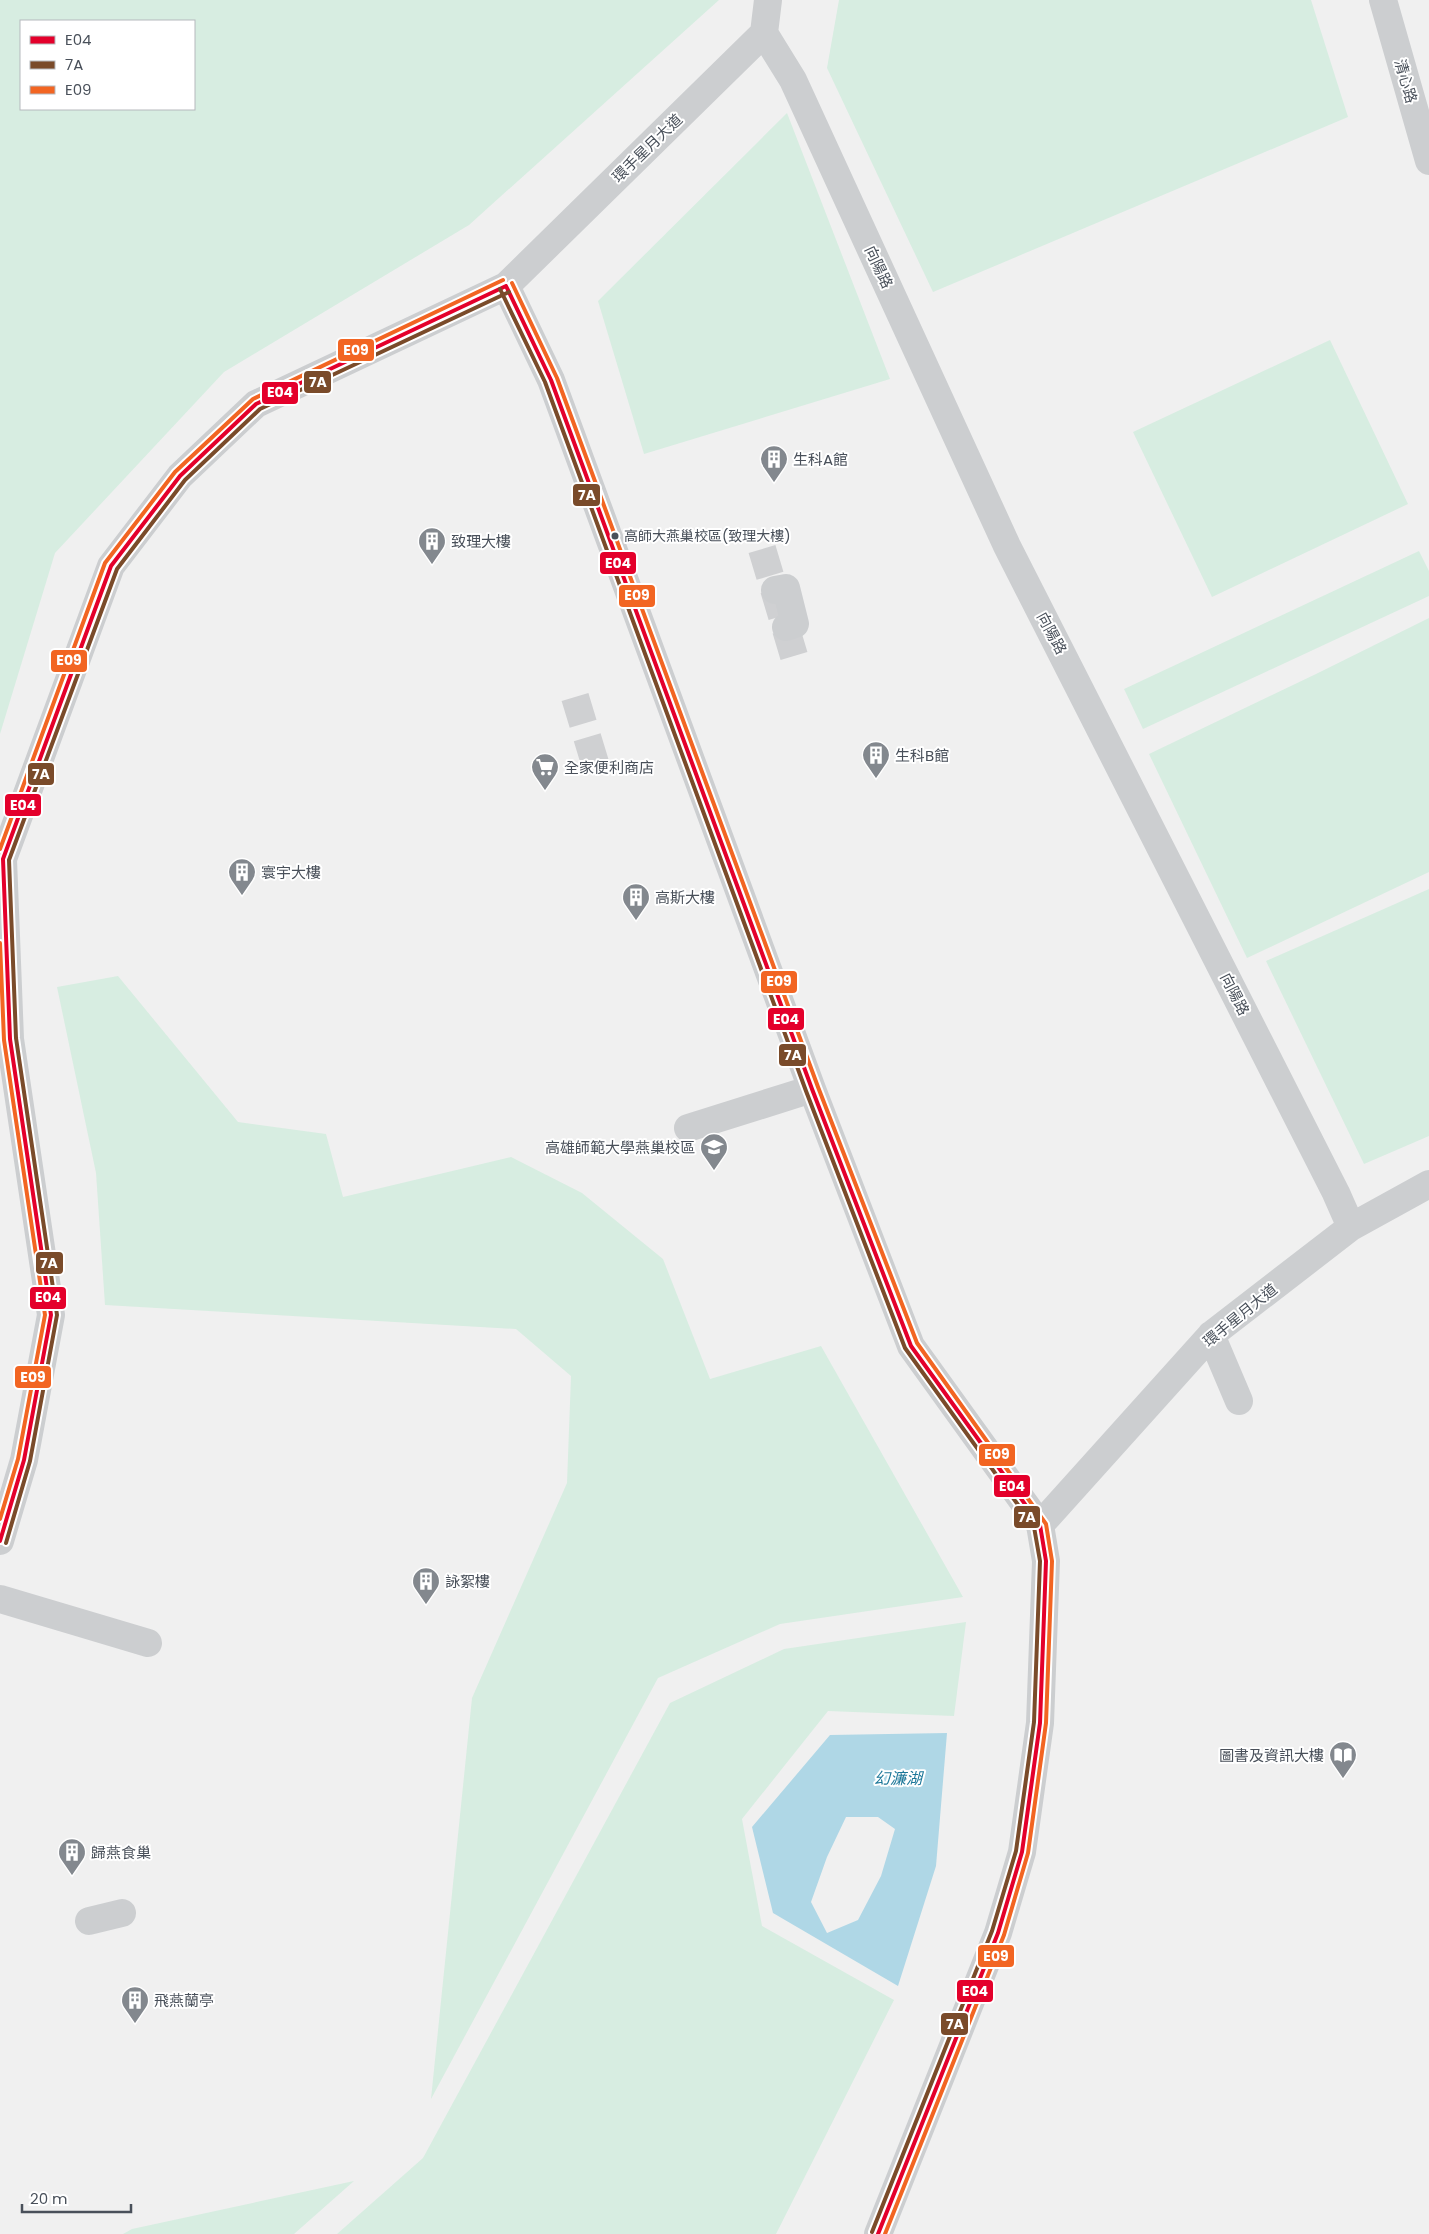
<svg xmlns="http://www.w3.org/2000/svg" width="1429" height="2234" viewBox="0 0 1429 2234" font-family="Poppins,'Noto Sans TC',sans-serif">
<rect width="100%" height="100%" fill="#f0f0f0"/>
<path fill="#d7ede1" fill-rule="evenodd" d="M 0,0 L 719,0 L 469,225 L 224,372 L 55,553 L 0,734 ZM 21,21 L 194,21 L 194,109 L 21,109 Z
M 839,0 L 1311,0 L 1348,117 L 933,292 L 827,68 Z
M 787,113 L 890,379 L 644,454 L 598,301 Z
M 1330,340 L 1408,504 L 1212,597 L 1133,432 Z
M 1419,551 L 1429,571 L 1429,596 L 1143,729 L 1124,689 Z
M 1429,618 L 1429,872 L 1247,958 L 1149,754 L 1316,674 Z
M 1429,889 L 1429,1136 L 1364,1164 L 1266,961 Z
M 118,976 L 238,1122 L 326,1134 L 343,1197 L 511,1157 L 582,1193 L 663,1259 L 710,1379 L 821,1346 L 963,1597 L 780,1624 L 658,1678 L 431,2099 L 472,1698 L 567,1483 L 571,1376 L 516,1329 L 105,1305 L 96,1173 L 57,987 Z
M 966,1622 L 954,1716 L 828,1711 L 742,1819 L 762,1926 L 894,2000 L 776,2234 L 337,2234 L 423,2158 L 670,1703 L 784,1649 Z
M 354,2181 L 294,2234 L 123,2234 L 132,2229 Z"/>
<path fill="#afd7e6" fill-rule="evenodd" d="M 947,1733 L 936,1866 L 898,1986 L 773,1913 L 752,1827 L 830,1735 ZM 846,1817 L 878,1817 L 895,1829 L 881,1876 L 858,1920 L 827,1933 L 811,1902 L 827,1857 Z"/>
<g fill="none" stroke-linecap="round" stroke-linejoin="round">
<path stroke="#cfd0d2" stroke-width="28" stroke-dasharray="28 14" stroke-linecap="butt" d="M 762,549 L 794,656
M 575,697 L 595,763"/>
<path stroke="#ccced0" stroke-width="28" d="M 1383,0 L 1429,161
M 764,33 L 793,80 L 1007,546 L 1336,1193 L 1351,1227
M 506,286 L 551,380 L 812,1089 L 911,1346 L 1040,1525 L 1046,1561 L 1040,1723 L 1022,1852 L 998,1933 L 878,2234
M 775,590 L 786,588 L 795,624 L 786,627
M 688,1128 L 812,1089
M 1211,1335 L 1239,1401
M 1040,1525 L 1211,1335 L 1351,1227 L 1429,1184
M 0,1541 L 24,1460 L 51,1315 L 10,1039 L 3,859 L 111,566 L 180,476 L 256,404 L 506,286 L 764,33 L 768,0
M 0,1599 L 148,1643
M 89,1921 L 122,1913"/>
<g stroke="#fff" stroke-width="8">
<path id="bus-1" d="M 506,286 L 551,380 L 812,1089 L 911,1346 L 1040,1525 L 1046,1561 L 1040,1723 L 1022,1852 L 998,1933 L 878,2234
M 0,1541 L 24,1460 L 51,1315 L 10,1039 L 3,859 L 111,566 L 180,476 L 256,404 L 506,286"/>
</g>
<g stroke="#fff" stroke-width="8">
<path id="bus-2" d="M 500,289 L 545,382 L 806,1091 L 905,1348 L 1034,1527 L 1040,1561 L 1034,1722 L 1016,1851 L 992,1931 L 872,2232
M 6,1543 L 30,1461 L 57,1315 L 16,1038 L 9,860 L 117,569 L 185,480 L 260,409 L 509,292"/>
</g>
<g stroke="#fff" stroke-width="8">
<path id="bus-3" d="M 512,283 L 557,378 L 818,1087 L 917,1343 L 1046,1524 L 1052,1561 L 1046,1723 L 1028,1853 L 1004,1935 L 885,2234
M 0,849 L 105,563 L 175,472 L 253,399 L 503,280
M 0,943 L 4,1040 L 45,1315 L 18,1459 L 0,1519"/>
</g>
<use href="#bus-1" stroke="#e4002b" stroke-width="4"/>
<use href="#bus-2" stroke="#7a4b2a" stroke-width="4"/>
<use href="#bus-3" stroke="#f26522" stroke-width="4"/>
</g>
<defs>
<g id="building-pin" transform="scale(1.4375)"><path d="M0 17L-7.5 6A9.5 9.5 0 1 1 7.5 6Z" fill="#83888e" stroke="#fff"/><path d="M-4-6H4V6H1V3H-1V6H-4ZM-2.5-4.3h1.7v1.8h-1.7ZM.8-4.3h1.7v1.8H.8ZM-2.5-1h1.7V.8h-1.7ZM.8-1h1.7V.8H.8Z" fill="#fff"/></g>
<g id="supermarket-pin" transform="scale(1.4375)"><path d="M0 17L-7.5 6A9.5 9.5 0 1 1 7.5 6Z" fill="#83888e" stroke="#fff"/><path d="M-6-5.5h2.5l.6 2H6L4.5 2H-2.5L-4.4-4H-6ZM-1.5 3.2a1.3 1.3 0 1 0 .1 0ZM3 3.2a1.3 1.3 0 1 0 .1 0Z" fill="#fff"/></g>
<g id="university-pin" transform="scale(1.4375)"><path d="M0 17L-7.5 6A9.5 9.5 0 1 1 7.5 6Z" fill="#83888e" stroke="#fff"/><path d="M0-5L7-2L0 1L-7-2ZM-4 1L0 2.5L4 1V4Q0 6-4 4Z" fill="#fff"/></g>
<g id="library-pin" transform="scale(1.4375)"><path d="M0 17L-7.5 6A9.5 9.5 0 1 1 7.5 6Z" fill="#83888e" stroke="#fff"/><path d="M-6-4Q-3-5.5-.7-3.5V5Q-3 3-6 4ZM6-4Q3-5.5 .7-3.5V5Q3 3 6 4Z" fill="#fff"/></g>
</defs>
<g fill-rule="evenodd">
<use href="#building-pin" x="774" y="459"/>
<use href="#building-pin" x="432" y="541"/>
<use href="#building-pin" x="876" y="755"/>
<use href="#supermarket-pin" x="545" y="767"/>
<use href="#building-pin" x="242" y="872"/>
<use href="#building-pin" x="636" y="897"/>
<use href="#university-pin" x="714" y="1147"/>
<use href="#building-pin" x="426" y="1581"/>
<use href="#library-pin" x="1343" y="1755"/>
<use href="#building-pin" x="72" y="1852"/>
<use href="#building-pin" x="135" y="2000"/>
</g>
<circle fill="#49505a" stroke="#fff" stroke-width="2" cx="615" cy="536" r="4.5"/>
<g text-anchor="middle" dominant-baseline="central" stroke-width="4" stroke-linejoin="round" paint-order="stroke">
<g font-size="14" fill="#49505a" stroke="#fff" text-anchor="start">
<text x="624" y="536">高師大燕巢校區(致理大樓)</text>
</g>
<g font-size="15" fill="#49505a" stroke="#fff">
<text transform="translate(1406 81) rotate(74)">清心路</text>
<text transform="translate(647 148) rotate(-44)">環手星月大道</text>
<text transform="translate(879 267) rotate(65)">向陽路</text>
<text transform="translate(1052 633) rotate(62)">向陽路</text>
<text transform="translate(1235 994) rotate(63)">向陽路</text>
<text transform="translate(1240 1315) rotate(-39)">環手星月大道</text>
</g>
<g font-size="15" fill="#49505a" stroke="#fff" text-anchor="start">
<text x="793" y="459">生科A館</text>
<text x="451" y="541">致理大樓</text>
<text x="895" y="755">生科B館</text>
<text x="564" y="767">全家便利商店</text>
<text x="261" y="872">寰宇大樓</text>
<text x="655" y="897">高斯大樓</text>
<text x="695" y="1147" text-anchor="end">高雄師範大學燕巢校區</text>
<text x="445" y="1581">詠絮樓</text>
<text x="1324" y="1755" text-anchor="end">圖書及資訊大樓</text>
<text x="91" y="1852">歸燕食巢</text>
<text x="154" y="2000">飛燕蘭亭</text>
</g>
<g font-size="16" font-style="italic" fill="#1c7799" stroke="#fff">
<text x="898" y="1778">幻濂湖</text>
</g>
</g>
<g stroke="#fff" stroke-width="2">
<rect x="337" y="338" width="38" height="24" rx="5" fill="#f26522"/>
<rect x="303" y="370" width="29" height="24" rx="5" fill="#7a4b2a"/>
<rect x="261" y="381" width="38" height="24" rx="5" fill="#e4002b"/>
<rect x="572" y="483" width="29" height="24" rx="5" fill="#7a4b2a"/>
<rect x="599" y="551" width="38" height="24" rx="5" fill="#e4002b"/>
<rect x="618" y="584" width="38" height="24" rx="5" fill="#f26522"/>
<rect x="50" y="649" width="38" height="24" rx="5" fill="#f26522"/>
<rect x="27" y="762" width="28" height="24" rx="5" fill="#7a4b2a"/>
<rect x="4" y="793" width="38" height="24" rx="5" fill="#e4002b"/>
<rect x="760" y="970" width="38" height="24" rx="5" fill="#f26522"/>
<rect x="767" y="1007" width="38" height="24" rx="5" fill="#e4002b"/>
<rect x="778" y="1043" width="29" height="24" rx="5" fill="#7a4b2a"/>
<rect x="35" y="1251" width="29" height="24" rx="5" fill="#7a4b2a"/>
<rect x="29" y="1286" width="38" height="24" rx="5" fill="#e4002b"/>
<rect x="14" y="1365" width="38" height="24" rx="5" fill="#f26522"/>
<rect x="978" y="1443" width="38" height="24" rx="5" fill="#f26522"/>
<rect x="993" y="1474" width="38" height="24" rx="5" fill="#e4002b"/>
<rect x="1013" y="1505" width="28" height="24" rx="5" fill="#7a4b2a"/>
<rect x="977" y="1944" width="38" height="24" rx="5" fill="#f26522"/>
<rect x="956" y="1979" width="38" height="24" rx="5" fill="#e4002b"/>
<rect x="940" y="2012" width="29" height="24" rx="5" fill="#7a4b2a"/>
</g>
<g font-size="14" text-anchor="middle" font-weight="bold" fill="#fff">
<text x="356" y="355">E09</text>
<text x="318" y="387">7A</text>
<text x="280" y="397">E04</text>
<text x="587" y="500">7A</text>
<text x="618" y="568">E04</text>
<text x="637" y="600">E09</text>
<text x="69" y="665">E09</text>
<text x="41" y="779">7A</text>
<text x="23" y="810">E04</text>
<text x="779" y="986">E09</text>
<text x="786" y="1024">E04</text>
<text x="793" y="1060">7A</text>
<text x="49" y="1268">7A</text>
<text x="48" y="1302">E04</text>
<text x="33" y="1382">E09</text>
<text x="997" y="1459">E09</text>
<text x="1012" y="1491">E04</text>
<text x="1027" y="1522">7A</text>
<text x="996" y="1961">E09</text>
<text x="975" y="1996">E04</text>
<text x="955" y="2029">7A</text>
</g>
<rect x="20" y="20" width="175" height="90" fill="#ffffff" stroke="#b6b9bd"/>
<rect x="30" y="36" width="25" height="8" fill="#e4002b" stroke="#b6b9bd"/>
<text x="65" y="45" font-size="15" fill="#49505a">E04</text>
<rect x="30" y="61" width="25" height="8" fill="#7a4b2a" stroke="#b6b9bd"/>
<text x="65" y="70" font-size="15" fill="#49505a">7A</text>
<rect x="30" y="86" width="25" height="8" fill="#f26522" stroke="#b6b9bd"/>
<text x="65" y="95" font-size="15" fill="#49505a">E09</text>
<path d="M22 2204v8h109v-8" fill="none" stroke="#49505a" stroke-width="2.5"/>
<text x="30" y="2204" font-size="15" fill="#49505a" stroke="#ffffff" stroke-width="4" paint-order="stroke">20 m</text>
</svg>
